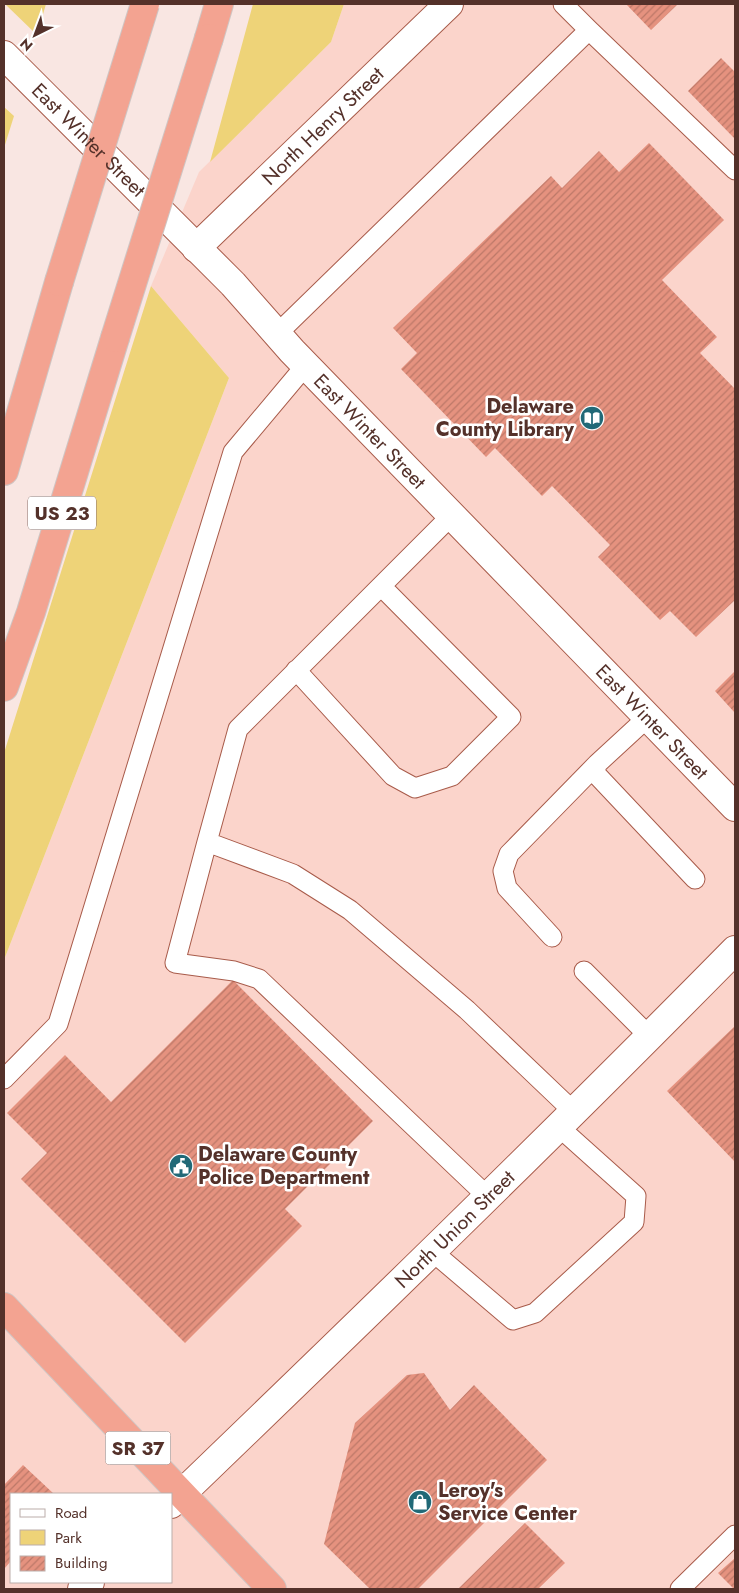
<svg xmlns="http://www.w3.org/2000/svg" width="739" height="1593" viewBox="0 0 739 1593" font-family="Jost,sans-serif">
<defs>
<pattern id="building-hatch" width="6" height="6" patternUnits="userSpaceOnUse" patternTransform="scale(1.25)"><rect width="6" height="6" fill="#e5927f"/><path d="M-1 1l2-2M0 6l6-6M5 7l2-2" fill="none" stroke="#bc7868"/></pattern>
</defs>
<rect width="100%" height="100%" fill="#f9e6e2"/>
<path fill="#fbd4cb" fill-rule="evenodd" d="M 344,4 L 735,4 L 735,1589 L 4,1589 L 4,960 L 229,378 L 151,286 L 199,172 L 331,42 ZM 11,1494 L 171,1494 L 171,1582 L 11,1582 Z"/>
<path fill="#eed378" d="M 5,4 L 46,4 L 37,35 Z
M 253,4 L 344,4 L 331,42 L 210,162 Z
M 4,107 L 14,116 L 4,148 Z
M 151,286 L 229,378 L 4,960 L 4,753 Z"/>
<path fill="url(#building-hatch)" d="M 626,4 L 678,4 L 651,30 Z
M 721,58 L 735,72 L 735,139 L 688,91 Z
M 649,143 L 724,220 L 662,280 L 717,337 L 700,353 L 735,389 L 735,600 L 696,637 L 670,611 L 660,620 L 598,557 L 610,545 L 552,486 L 542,496 L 495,448 L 486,457 L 401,369 L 417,353 L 393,328 L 551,176 L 562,188 L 599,151 L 619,172 Z
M 735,671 L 735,713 L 715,691 Z
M 233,980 L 373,1121 L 285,1209 L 302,1226 L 185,1343 L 21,1179 L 47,1153 L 7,1113 L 65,1055 L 111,1102 Z
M 735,1026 L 735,1162 L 667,1091 Z
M 424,1373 L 450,1410 L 474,1385 L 547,1460 L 418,1589 L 370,1589 L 324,1544 L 355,1423 L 407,1375 Z
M 23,1465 L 54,1494 L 11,1494 L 11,1561 L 4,1569 L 4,1485 Z
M 525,1523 L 565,1563 L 538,1589 L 458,1589 Z
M 735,1558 L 735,1589 L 734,1589 L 718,1573 Z"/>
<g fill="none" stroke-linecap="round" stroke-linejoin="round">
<g stroke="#a85b4a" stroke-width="21">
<path id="lane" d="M 563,4 L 589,30 L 735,170
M 277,334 L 589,30
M 296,670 L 393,776 L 415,788 L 452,776 L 511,717 L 381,586
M 648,717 L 597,764 L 595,773 L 695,879
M 207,842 L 238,729 L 452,515
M 552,937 L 507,888 L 503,871 L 509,854 L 597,764
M 584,971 L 650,1037
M 4,1079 L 58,1024 L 233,452 L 306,365
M 488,1197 L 259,979 L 234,971 L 175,963 L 207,842 L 293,874 L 350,910 L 467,1010 L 574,1112
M 433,1252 L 513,1320 L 535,1313 L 634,1222 L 636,1196 L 559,1127
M 680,1589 L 735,1535"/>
</g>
<g stroke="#a85b4a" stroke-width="30">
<g id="street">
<path id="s1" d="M 4,55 L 233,284 L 292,351 L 735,807"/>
<path id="s2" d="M 196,248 L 449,4"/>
<path id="s3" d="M 171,1504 C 361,1321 550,1138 735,950"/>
<path d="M 82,1589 L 90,1582"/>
</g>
</g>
<g stroke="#cfc5c3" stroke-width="30">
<path id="highway" d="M 209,38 L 219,4
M 4,471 L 59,282
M 4,687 L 31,612 L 115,338
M 4,1307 L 272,1589"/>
</g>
<use href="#lane" stroke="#fff" stroke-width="19"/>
<use href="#street" stroke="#fff" stroke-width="28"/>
<use href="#highway" stroke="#f3a391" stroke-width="28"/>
<g stroke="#cfc5c3" stroke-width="30" stroke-linecap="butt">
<path id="highway-bridge" d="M 59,282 L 145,4
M 115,338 L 209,38"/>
</g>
<use href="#highway-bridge" stroke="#f3a391" stroke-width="28"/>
</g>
<defs>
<g id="library-disc" transform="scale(1.25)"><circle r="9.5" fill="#216977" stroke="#fff"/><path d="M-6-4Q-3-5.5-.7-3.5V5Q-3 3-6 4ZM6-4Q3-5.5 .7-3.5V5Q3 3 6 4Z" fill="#fff"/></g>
<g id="civic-disc" transform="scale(1.25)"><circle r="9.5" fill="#216977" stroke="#fff"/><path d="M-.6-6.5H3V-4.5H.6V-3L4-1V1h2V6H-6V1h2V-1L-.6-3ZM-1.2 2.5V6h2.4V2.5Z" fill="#fff"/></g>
<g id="shop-disc" transform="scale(1.25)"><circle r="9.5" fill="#216977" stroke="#fff"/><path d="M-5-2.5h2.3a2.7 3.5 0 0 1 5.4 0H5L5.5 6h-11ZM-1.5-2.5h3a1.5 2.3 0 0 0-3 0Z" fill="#fff"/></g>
</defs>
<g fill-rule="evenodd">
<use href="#library-disc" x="592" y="418"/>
<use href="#civic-disc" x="181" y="1166"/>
<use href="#shop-disc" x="420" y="1502"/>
</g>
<g text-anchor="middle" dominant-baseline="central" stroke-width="5" stroke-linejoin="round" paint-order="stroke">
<g fill="#fff" stroke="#876f6a" stroke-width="1">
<rect x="28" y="496.5" width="68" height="33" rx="4"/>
<rect x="105.5" y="1431.5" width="65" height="33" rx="4"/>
</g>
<g font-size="19" font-weight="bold" fill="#54312a">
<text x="62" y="513">US 23</text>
<text x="138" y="1448">SR 37</text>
</g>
<g font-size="20" fill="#54312a" stroke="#fff">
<text stroke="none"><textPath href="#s2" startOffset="176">North Henry Street</textPath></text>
<text stroke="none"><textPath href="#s1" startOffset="120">East Winter Street</textPath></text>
<text stroke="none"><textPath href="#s1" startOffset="525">East Winter Street</textPath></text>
<text stroke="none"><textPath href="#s1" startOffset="930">East Winter Street</textPath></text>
<text stroke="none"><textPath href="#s3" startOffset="395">North Union Street</textPath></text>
</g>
<g font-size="20" font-weight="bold" fill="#54312a" stroke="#fff" text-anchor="start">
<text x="574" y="406" text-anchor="end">Delaware<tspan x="574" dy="23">County Library</tspan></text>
<text x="198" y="1154">Delaware County<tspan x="198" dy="23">Police Department</tspan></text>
<text x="438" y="1490">Leroy's<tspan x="438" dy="23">Service Center</tspan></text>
</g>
</g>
<rect width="739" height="1593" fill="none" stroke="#54312a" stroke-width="10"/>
<rect x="10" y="1493" width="162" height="90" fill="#ffffff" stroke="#bbadaa"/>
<rect x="20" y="1509" width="25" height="8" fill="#ffffff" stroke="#bbadaa"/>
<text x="55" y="1518" font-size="15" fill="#54312a">Road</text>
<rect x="20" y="1530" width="25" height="15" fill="#eed378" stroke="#bbadaa"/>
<text x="55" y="1543" font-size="15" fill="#54312a">Park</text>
<rect x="20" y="1556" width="25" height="15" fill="url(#building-hatch)" stroke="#bbadaa"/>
<text x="55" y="1568" font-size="15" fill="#54312a">Building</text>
<g transform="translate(35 35) rotate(222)" stroke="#ffffff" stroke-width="4" paint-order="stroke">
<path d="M0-4L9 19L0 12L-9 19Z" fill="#54312a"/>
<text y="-8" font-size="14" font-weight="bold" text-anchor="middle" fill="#54312a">N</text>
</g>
</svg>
